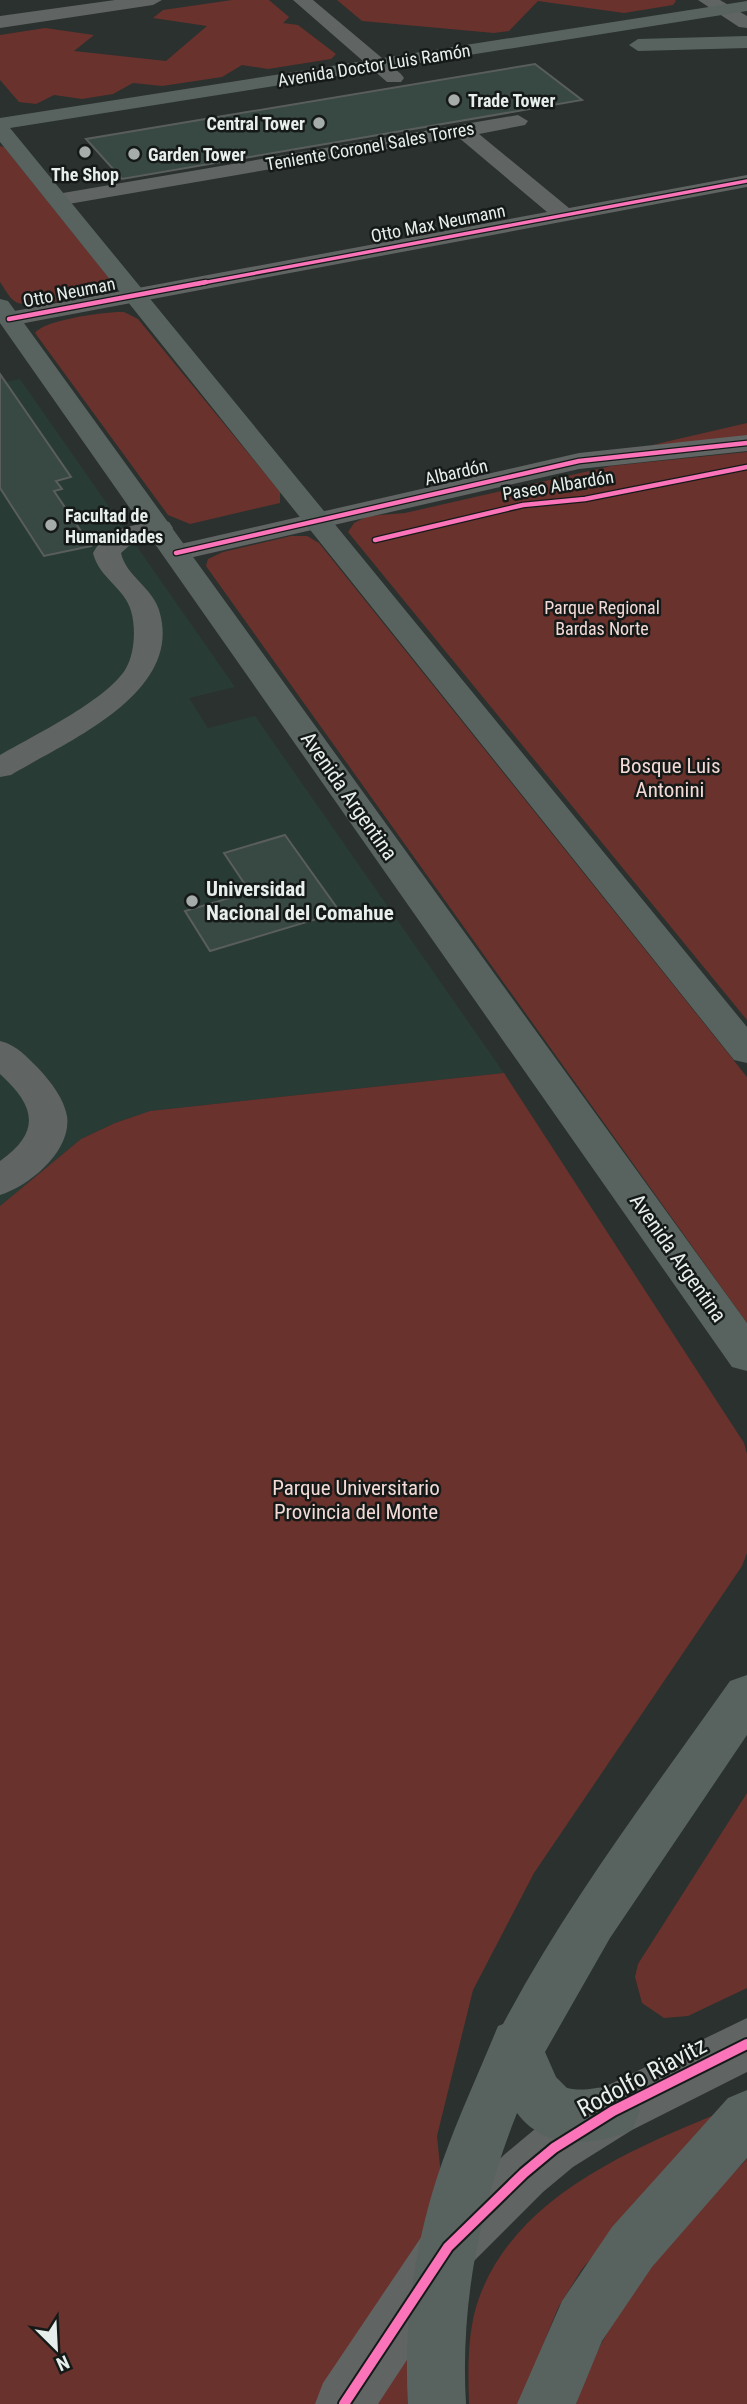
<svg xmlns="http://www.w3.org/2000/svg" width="747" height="2404" viewBox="0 0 747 2404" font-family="'Roboto Condensed',sans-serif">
<rect width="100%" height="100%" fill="#2b312e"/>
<path fill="#293b35" d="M 20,379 L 235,687 L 189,698 L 208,728 L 255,716 L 504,1073 L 150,1111 L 115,1123 L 81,1139 L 0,1206 L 0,383 Z"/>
<path fill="#69322d" d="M 232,0 L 269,0 L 289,17 L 283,23 L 298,25 L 336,54 L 331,59 L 268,69 L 242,65 L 222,77 L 162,86 L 133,83 L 113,94 L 82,99 L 54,95 L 36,104 L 19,102 L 0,80 L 0,35 L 45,28 L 94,35 L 74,51 L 166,61 L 207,26 L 153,18 L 163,10 Z
M 337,0 L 675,0 L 676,1 L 673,5 L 624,13 L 538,1 L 509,31 L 494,33 L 362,21 Z
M 0,146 L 4,147 L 109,278 L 111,287 C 97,295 33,308 18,303 C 10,300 5,289 0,282 Z
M 124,312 L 138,319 L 280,492 L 280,503 L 190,524 L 168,515 L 35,333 C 43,320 107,311 124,312 Z
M 747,423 L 747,438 L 652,445 Z
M 747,452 L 747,1020 L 348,532 L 354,523 L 368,516 L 405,513 L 611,466 Z
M 291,536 L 307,536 L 319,543 L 747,1077 L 747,1323 L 206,566 L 208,559 L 223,552 Z
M 504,1073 L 744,1443 L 747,1454 L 747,1553 L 742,1566 L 534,1873 L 473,1990 L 437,2136 L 448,2247 L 437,2404 L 0,2404 L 0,1206 L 81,1139 L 115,1123 L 150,1111 Z
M 747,1793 L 747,1988 L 688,2016 L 664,2018 L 642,2003 L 635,1977 L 638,1964 Z
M 714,2115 L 582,2269 L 558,2308 L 519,2404 L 469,2404 C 468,2370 467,2331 479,2298 C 515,2199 625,2152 714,2115 Z
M 747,2159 L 747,2404 L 576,2404 C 606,2308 679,2230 747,2159 Z"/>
<path fill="#384843" stroke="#595e5c" stroke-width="2" d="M 535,64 L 582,100 L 122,179 L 86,139 Z
M 0,374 L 71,477 L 56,481 L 62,489 L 54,491 L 91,546 L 44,556 L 0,488 Z
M 285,835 L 340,912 L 210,951 L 185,911 L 250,892 L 224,853 Z"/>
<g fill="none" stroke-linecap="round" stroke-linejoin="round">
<path fill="#606463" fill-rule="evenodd" d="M 115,0 L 162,0 L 153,5 L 0,28 L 0,16 Z
M 293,0 L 313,0 L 401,74 L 404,78 L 401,82 L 387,82 Z
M 698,0 L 720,0 L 747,16 L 747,28 L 739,27 Z
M 518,115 L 528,121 L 525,125 L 479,134 L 569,208 L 747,175 L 747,187 L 9,326 L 0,323 L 1,314 L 9,312 L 547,212 L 458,137 L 57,206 L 46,200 L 57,194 Z
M 747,435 L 747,451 L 579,469 L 176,561 L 166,559 L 162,553 L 166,547 L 176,545 L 579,453 Z
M 159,520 L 169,522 L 173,528 L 169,534 L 131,544 L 121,553 C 126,576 152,587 159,610 C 185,693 67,741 11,775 L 0,777 L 0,755 C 33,736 105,701 125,670 C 135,654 136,628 131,611 C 125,588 99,578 93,553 C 107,527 133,526 159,520 Z
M 0,1041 C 17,1045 27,1057 39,1069 C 51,1082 64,1099 67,1116 C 72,1151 29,1186 0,1195 L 0,1161 C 42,1131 35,1106 0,1074 Z
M 747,2018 L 747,2072 L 632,2130 L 573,2167 L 543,2192 L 468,2267 L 378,2404 L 315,2404 L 323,2383 L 428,2227 L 505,2154 L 535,2129 L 594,2092 Z"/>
<path fill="#58635f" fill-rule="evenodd" d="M 747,1 L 747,11 L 10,128 L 747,1027 L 747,1063 L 734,1060 L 0,142 L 0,118 Z
M 747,36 L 747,48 L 638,51 L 629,45 L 638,39 Z
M 0,299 L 8,301 L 747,1323 L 747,1371 L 732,1367 L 0,323 Z
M 747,1675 L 747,1735 L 610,1938 L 545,2052 L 556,2077 L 567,2088 C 594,2094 602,2080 632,2092 L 640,2111 L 632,2130 C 593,2146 545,2151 517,2113 C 480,2206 460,2303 466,2404 L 408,2404 C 403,2322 415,2238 443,2160 C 459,2115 480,2070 498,2026 L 503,2024 C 567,1903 651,1793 730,1681 Z
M 747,2090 L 747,2158 L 652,2267 L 602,2341 L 576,2404 L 517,2404 L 562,2301 L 612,2227 L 728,2098 Z"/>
<g stroke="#151a18" stroke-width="6">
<path id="cycleway-far2" d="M 197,284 L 747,181"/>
</g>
<g stroke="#151a18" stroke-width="7">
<path id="cycleway-far1" d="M 9,319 L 206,282
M 375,540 L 523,505 L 585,499 L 747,467
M 176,553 L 579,461 L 747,443"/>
</g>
<g stroke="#151a18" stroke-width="14">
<path id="cycleway" d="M 344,2404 L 448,2247 L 524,2173 L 554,2148 L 613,2111 L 747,2044"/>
</g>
<use href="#cycleway-far2" stroke="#fb73b8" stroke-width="3.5"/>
<use href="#cycleway-far1" stroke="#fb73b8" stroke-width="4.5"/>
<use href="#cycleway" stroke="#fb73b8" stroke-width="10"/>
</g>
<g fill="#a5acaa" stroke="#151a18" stroke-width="2.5">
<circle cx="454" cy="100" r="7"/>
<circle cx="319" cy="123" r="7"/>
<circle cx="85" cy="152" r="7"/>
<circle cx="134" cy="154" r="7"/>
<circle cx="51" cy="525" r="7"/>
<circle cx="192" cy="901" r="7"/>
</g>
<g text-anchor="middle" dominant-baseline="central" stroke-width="5" stroke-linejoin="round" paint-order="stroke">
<g font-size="18" fill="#e7efec" stroke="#151a18">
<text transform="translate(374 65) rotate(-9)">Avenida Doctor Luis Ramón</text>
<text transform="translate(370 146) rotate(-10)">Teniente Coronel Sales Torres</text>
<text transform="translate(438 223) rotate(-11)">Otto Max Neumann</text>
<text transform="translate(69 292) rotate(-11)">Otto Neuman</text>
<text transform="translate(456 472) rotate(-13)">Albardón</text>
<text transform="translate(558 485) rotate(-9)">Paseo Albardón</text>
</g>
<g font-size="18" font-weight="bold" fill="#e7efec" stroke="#151a18" text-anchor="start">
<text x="468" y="100">Trade Tower</text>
<text x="305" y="123" text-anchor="end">Central Tower</text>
<text x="148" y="154">Garden Tower</text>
<text x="85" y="174" text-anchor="middle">The Shop</text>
<text x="65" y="515">Facultad de<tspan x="65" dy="21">Humanidades</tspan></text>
</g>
<g font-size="18" fill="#f4dad6" stroke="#151a18">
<text x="602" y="607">Parque Regional<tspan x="602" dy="21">Bardas Norte</tspan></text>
</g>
<g font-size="21" fill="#f4dad6" stroke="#151a18">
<text x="670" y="766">Bosque Luis<tspan x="670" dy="24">Antonini</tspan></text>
<text x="356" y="1488">Parque Universitario<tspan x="356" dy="24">Provincia del Monte</tspan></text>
</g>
<g font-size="21" fill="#e7efec" stroke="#151a18">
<text transform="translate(349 796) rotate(55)">Avenida Argentina</text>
<text transform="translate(678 1258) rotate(55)">Avenida Argentina</text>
</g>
<g font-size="21" font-weight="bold" fill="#e7efec" stroke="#151a18" text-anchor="start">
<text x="206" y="889">Universidad<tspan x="206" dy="24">Nacional del Comahue</tspan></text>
</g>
<g font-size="24" fill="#e7efec" stroke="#151a18">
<text transform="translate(642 2077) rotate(-28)">Rodolfo Riavitz</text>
</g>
</g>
<g transform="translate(56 2348) rotate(156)" stroke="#151a18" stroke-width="5" paint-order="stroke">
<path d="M0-5L12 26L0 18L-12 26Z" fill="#e7efec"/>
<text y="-10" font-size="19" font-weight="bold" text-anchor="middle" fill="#e7efec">N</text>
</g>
</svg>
